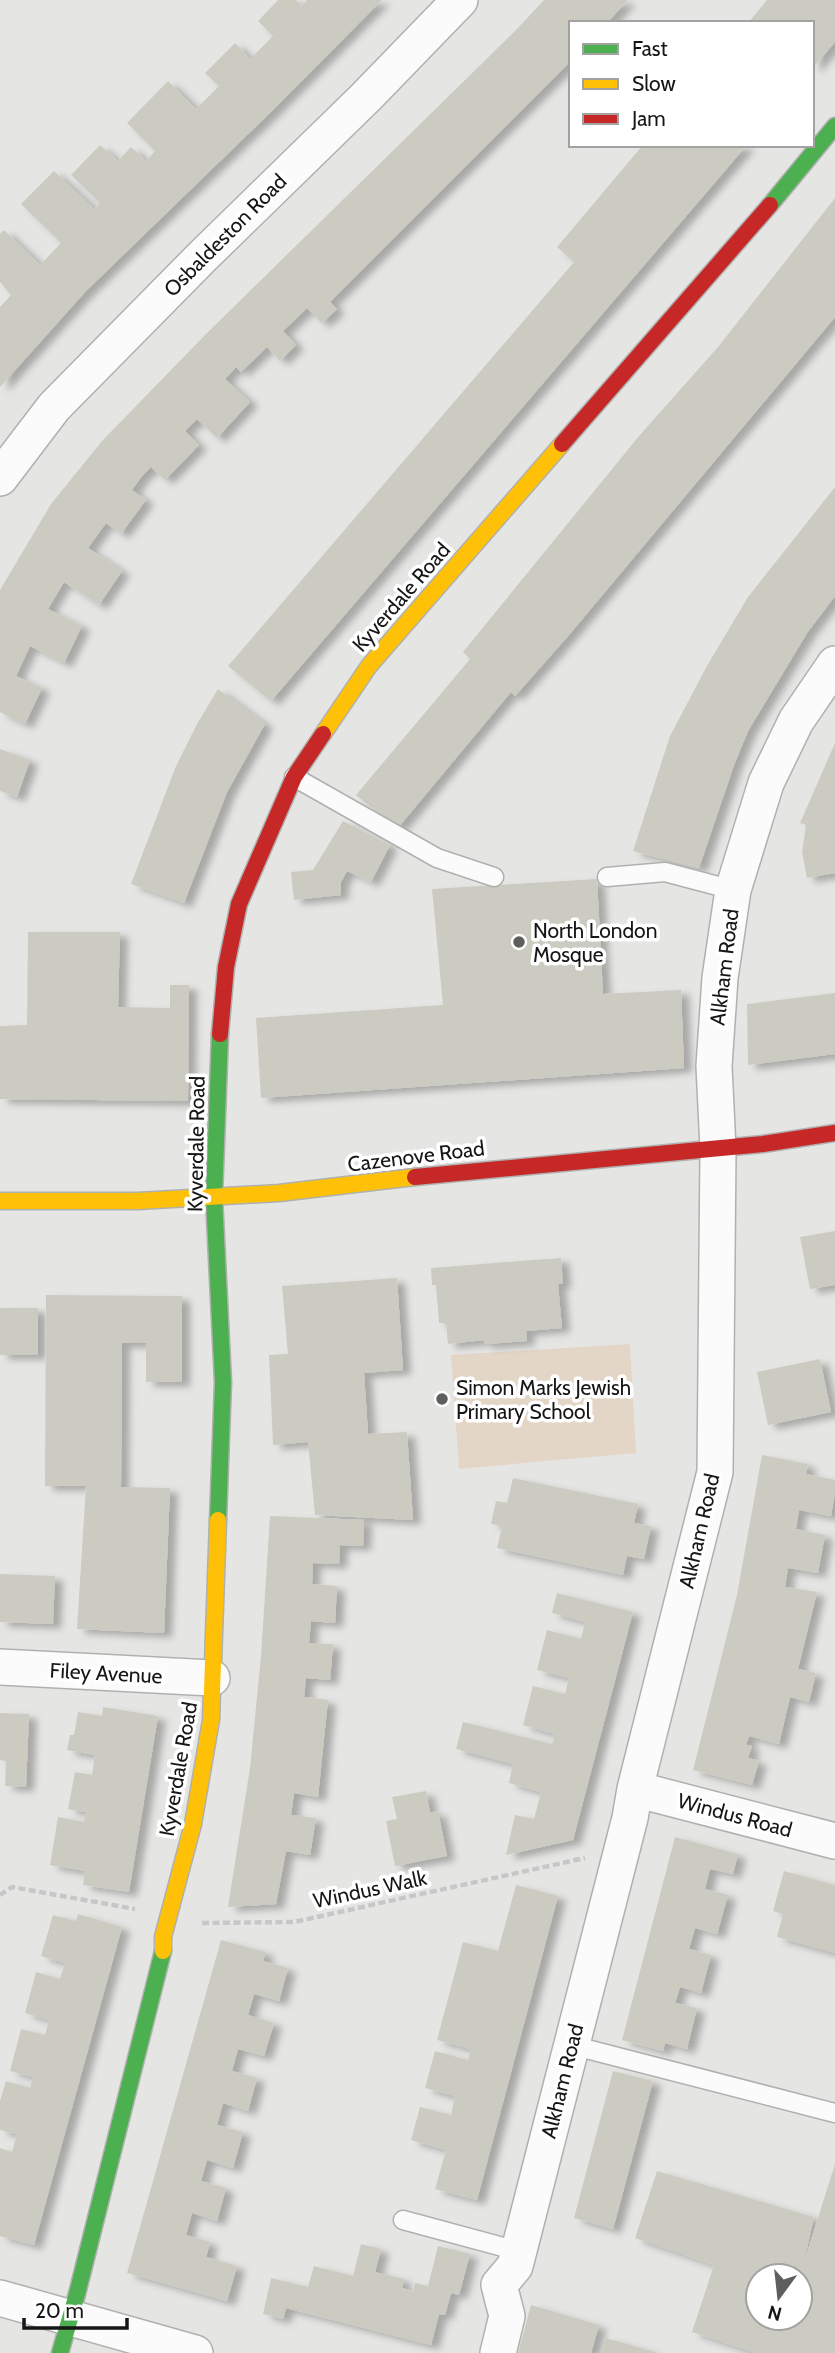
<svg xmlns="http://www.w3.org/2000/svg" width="835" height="2353" viewBox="0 0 835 2353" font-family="Cabin,sans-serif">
<defs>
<filter id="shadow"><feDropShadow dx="8" dy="4.5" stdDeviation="3.5" flood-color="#0004"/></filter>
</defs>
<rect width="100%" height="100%" fill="#e5e6e4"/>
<path fill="#e4d6c7" d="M 630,1344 L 636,1453 L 459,1469 L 451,1355 Z"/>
<path fill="#cccbc1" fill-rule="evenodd" filter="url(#shadow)" d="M 278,0 L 296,0 L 302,6 L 307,0 L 382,0 L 272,111 L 86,291 L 0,387 L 0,307 L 11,295 L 0,282 L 0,234 L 4,230 L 40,265 L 61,243 L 21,204 L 54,171 L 94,209 L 100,203 L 71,175 L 100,145 L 118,161 L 131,147 L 146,161 L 155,151 L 127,123 L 168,81 L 196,109 L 219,86 L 205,73 L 235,43 L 250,59 L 273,36 L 258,21 Z
M 544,0 L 628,0 L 607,23 L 571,23 L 571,61 L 330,302 L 337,309 L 322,323 L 307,308 L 283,331 L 296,345 L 280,361 L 267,347 L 241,372 L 236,367 L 225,379 L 250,402 L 217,438 L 197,419 L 185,431 L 199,445 L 165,480 L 151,467 L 141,477 L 132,490 L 146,500 L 121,534 L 106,523 L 88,548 L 122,571 L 99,605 L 64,582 L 48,609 L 82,626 L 64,663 L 30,646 L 16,676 L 42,688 L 25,724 L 0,712 L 0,590 L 51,504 L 102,441 L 205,335 L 516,30 Z
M 767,0 L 835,0 L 835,42 L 812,69 L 812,23 L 748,23 Z
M 643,145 L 747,145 L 271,701 L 228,666 L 574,262 L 557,247 Z
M 835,198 L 835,317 L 569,635 L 515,696 L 511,692 L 397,829 L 356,795 L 470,659 L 463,652 L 639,436 L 718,347 Z
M 835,487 L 835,596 L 807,633 L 748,731 L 734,765 L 699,868 L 633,851 L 670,736 L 708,664 L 748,597 Z
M 218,689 L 265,724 L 227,792 L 184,903 L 131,884 L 176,766 L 197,724 Z
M 835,743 L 835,873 L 807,878 L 802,852 L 806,825 L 800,823 Z
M 0,749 L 30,760 L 17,797 L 0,791 Z
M 343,821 L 390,845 L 371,882 L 347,871 L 341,882 L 341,895 L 294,900 L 291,872 L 313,870 Z
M 597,879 L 603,994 L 681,990 L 684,1068 L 261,1098 L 256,1018 L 443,1005 L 432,889 Z
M 28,932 L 120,932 L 118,1007 L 170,1008 L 170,985 L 189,985 L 188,1101 L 0,1099 L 0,1026 L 27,1025 Z
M 835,993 L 835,1054 L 748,1065 L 747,1004 Z
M 835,1231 L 835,1285 L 810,1289 L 800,1237 Z
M 561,1258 L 563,1284 L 558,1284 L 562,1328 L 526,1331 L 527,1341 L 485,1344 L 484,1340 L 448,1344 L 446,1323 L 439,1323 L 436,1285 L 432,1285 L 431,1268 Z
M 397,1278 L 403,1370 L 364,1373 L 368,1434 L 407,1432 L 413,1520 L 315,1515 L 308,1442 L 273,1445 L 269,1355 L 288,1354 L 282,1286 Z
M 46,1295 L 182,1296 L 182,1382 L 146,1382 L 146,1343 L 122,1343 L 121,1487 L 170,1488 L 164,1633 L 77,1629 L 86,1486 L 45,1486 Z
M 0,1308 L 38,1308 L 38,1355 L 0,1355 Z
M 820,1359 L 831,1412 L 768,1425 L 757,1372 Z
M 762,1455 L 808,1464 L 806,1474 L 835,1480 L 835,1493 L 831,1516 L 799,1510 L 796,1529 L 825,1535 L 818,1573 L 788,1568 L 785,1587 L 817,1592 L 798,1669 L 816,1673 L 809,1702 L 790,1697 L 779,1744 L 749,1736 L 746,1745 L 752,1746 L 748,1758 L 759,1761 L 752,1785 L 693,1770 L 737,1595 Z
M 513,1478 L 638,1504 L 634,1523 L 651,1526 L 644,1559 L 627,1556 L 623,1575 L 497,1548 L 502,1526 L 491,1524 L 496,1501 L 507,1503 Z
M 270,1516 L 364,1520 L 363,1546 L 340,1545 L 339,1564 L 313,1563 L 312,1584 L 337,1586 L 335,1623 L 311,1621 L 309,1643 L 333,1644 L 330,1680 L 306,1678 L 304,1697 L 328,1700 L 318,1797 L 294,1793 L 291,1815 L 316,1818 L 310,1855 L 286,1851 L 276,1904 L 228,1907 L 250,1768 L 261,1656 Z
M 0,1574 L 55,1576 L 53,1624 L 0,1622 Z
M 557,1593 L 633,1612 L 573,1840 L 506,1855 L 515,1815 L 534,1819 L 541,1792 L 509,1783 L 513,1764 L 456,1749 L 463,1722 L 552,1744 L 555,1734 L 523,1725 L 533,1686 L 565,1694 L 569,1678 L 537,1670 L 547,1630 L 581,1639 L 585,1622 L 552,1613 Z
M 103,1707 L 158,1716 L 129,1892 L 83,1885 L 85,1871 L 50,1865 L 58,1817 L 84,1822 L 86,1812 L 68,1809 L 75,1772 L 92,1775 L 95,1755 L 67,1750 L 70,1735 L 74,1735 L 78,1712 L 102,1716 Z
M 0,1713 L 29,1714 L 26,1787 L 5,1786 L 6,1761 L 0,1760 Z
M 426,1791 L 430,1813 L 438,1811 L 447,1856 L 395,1866 L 386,1821 L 397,1819 L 392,1797 Z
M 675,1837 L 738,1854 L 733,1874 L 710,1869 L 705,1889 L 728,1895 L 717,1934 L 695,1928 L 689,1949 L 711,1955 L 701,1993 L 680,1987 L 675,2003 L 697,2008 L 687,2049 L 665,2043 L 663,2051 L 622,2040 Z
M 784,1871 L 835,1885 L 835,1953 L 777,1937 L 783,1914 L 773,1911 Z
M 516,1885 L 558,1896 L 477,2200 L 435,2189 L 446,2150 L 411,2140 L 420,2107 L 451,2115 L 455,2096 L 425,2088 L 435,2051 L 468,2060 L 471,2049 L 437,2040 L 463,1942 L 498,1951 Z
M 78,1914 L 122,1927 L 34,2245 L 0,2236 L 0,2148 L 12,2152 L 17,2134 L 0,2130 L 0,2101 L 6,2081 L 30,2088 L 33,2077 L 10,2071 L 21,2029 L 45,2035 L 49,2020 L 25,2013 L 36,1972 L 60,1979 L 65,1963 L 41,1956 L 53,1915 L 76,1921 Z
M 221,1940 L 266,1952 L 263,1961 L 288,1968 L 279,2001 L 254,1994 L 248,2015 L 274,2023 L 264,2056 L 238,2049 L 232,2071 L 257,2078 L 248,2111 L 223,2103 L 217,2125 L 243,2132 L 233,2168 L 207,2160 L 201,2181 L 226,2188 L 217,2221 L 192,2213 L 186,2235 L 210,2242 L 206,2257 L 237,2266 L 227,2301 L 127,2273 Z
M 613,2071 L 653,2081 L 613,2229 L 574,2218 Z
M 835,2164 L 835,2353 L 756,2353 L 692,2332 L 714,2265 L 635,2238 L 657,2171 L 814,2217 L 804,2262 ZM 758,2276 L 800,2276 L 800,2318 L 758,2318 Z
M 361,2244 L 381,2249 L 375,2272 L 404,2279 L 402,2288 L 413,2291 L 415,2283 L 428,2286 L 438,2246 L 470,2254 L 459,2295 L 451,2293 L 445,2315 L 439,2314 L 431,2345 L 286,2308 L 283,2319 L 263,2314 L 271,2278 L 308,2287 L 314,2266 L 353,2276 Z
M 531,2305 L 599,2325 L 591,2353 L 518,2353 Z
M 606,2338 L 655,2352 L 655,2353 L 601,2353 Z"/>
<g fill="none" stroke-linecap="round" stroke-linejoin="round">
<g stroke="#b0b1af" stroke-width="21">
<path id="lane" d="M 294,777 L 437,858 L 494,877
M 607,877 L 665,872 L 733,890
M 571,2045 L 835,2113
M 403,2220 L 518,2251"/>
</g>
<g stroke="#b0b1af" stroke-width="38">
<path id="street" d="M 0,478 L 54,407 L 203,256 L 366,97 L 460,0
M 0,1667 L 212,1678
M 635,1789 L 835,1841
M 0,2298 L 195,2353
M 498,2353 L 507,2316 L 499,2285 L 515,2266 L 630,1818 L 635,1789 L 715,1472 L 718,1149 L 714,1066 L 720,978 L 733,890 L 766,783 L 796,721 L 835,664"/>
</g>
<g stroke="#b0b1af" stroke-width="19">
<path id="fast" d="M 770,205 L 835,126
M 218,1520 L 223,1382 L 214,1197 L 220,1034
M 60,2353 L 77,2294 L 163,1951"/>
</g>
<g stroke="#b0b1af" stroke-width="19">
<path id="slow" d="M 323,734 L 369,666 L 562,444
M 0,1201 L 138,1201 L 279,1193 L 415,1177
M 163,1951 L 163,1937 L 193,1824 L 211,1720 L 218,1520"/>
</g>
<g stroke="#b0b1af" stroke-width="19">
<path id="jam" d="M 562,444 L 770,205
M 220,1034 L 226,967 L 239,904 L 294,777 L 323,734
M 415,1177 L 763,1144 L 835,1133"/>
</g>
<path stroke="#c6c7c6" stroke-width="4.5" stroke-dasharray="7 3.5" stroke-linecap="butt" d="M 0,1895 L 12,1887 L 135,1909
M 202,1923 L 294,1922 L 585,1858"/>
<use href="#lane" stroke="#fbfbfb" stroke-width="18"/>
<use href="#street" stroke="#fbfbfb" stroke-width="35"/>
<use href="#fast" stroke="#4caf50" stroke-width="16"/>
<use href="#slow" stroke="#ffc107" stroke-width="16"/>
<use href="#jam" stroke="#c62828" stroke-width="16"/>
</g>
<g fill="#5e5f5d" stroke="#fff" stroke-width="2.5">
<circle cx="519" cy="942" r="7"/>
<circle cx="442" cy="1399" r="7"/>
</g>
<g text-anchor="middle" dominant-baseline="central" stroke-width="7" stroke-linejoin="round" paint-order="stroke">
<g font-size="21" fill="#151615" stroke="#fff">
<text transform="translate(225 235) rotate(-45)">Osbaldeston Road</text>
<text transform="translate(401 597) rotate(-49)">Kyverdale Road</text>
<text transform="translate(724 967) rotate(-83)">Alkham Road</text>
<text transform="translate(196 1144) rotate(-89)">Kyverdale Road</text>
<text transform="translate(416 1156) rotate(-7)">Cazenove Road</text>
<text transform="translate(699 1531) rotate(-77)">Alkham Road</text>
<text transform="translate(106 1673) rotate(3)">Filey Avenue</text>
<text transform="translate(178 1769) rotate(-80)">Kyverdale Road</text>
<text transform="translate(735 1815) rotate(15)">Windus Road</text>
<text transform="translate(370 1889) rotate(-12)">Windus Walk</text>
<text transform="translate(562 2081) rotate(-76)">Alkham Road</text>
</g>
<g font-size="21" fill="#151615" stroke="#fff" text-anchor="start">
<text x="533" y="930">North London<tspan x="533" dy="24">Mosque</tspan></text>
<text x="456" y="1387">Simon Marks Jewish<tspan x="456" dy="24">Primary School</tspan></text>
</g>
</g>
<rect x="569" y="21" width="245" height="126" fill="#ffffff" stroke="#a1a2a1" stroke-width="2"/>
<rect x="583" y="44" width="35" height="10" fill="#4caf50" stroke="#a1a2a1" stroke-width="2"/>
<text x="632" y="56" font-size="21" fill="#151615">Fast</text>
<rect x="583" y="79" width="35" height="10" fill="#ffc107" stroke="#a1a2a1" stroke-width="2"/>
<text x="632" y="91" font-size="21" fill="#151615">Slow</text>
<rect x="583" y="114" width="35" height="10" fill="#c62828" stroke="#a1a2a1" stroke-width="2"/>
<text x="632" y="126" font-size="21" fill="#151615">Jam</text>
<g transform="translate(779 2297) rotate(195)"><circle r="33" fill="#ffffff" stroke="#a1a2a1" stroke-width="2"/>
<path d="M0-5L12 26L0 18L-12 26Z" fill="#5e5f5d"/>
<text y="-10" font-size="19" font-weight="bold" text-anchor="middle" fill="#151615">N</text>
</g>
<path d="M24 2318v10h103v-10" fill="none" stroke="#151615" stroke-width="3.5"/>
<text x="35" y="2318" font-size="21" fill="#151615" stroke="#ffffff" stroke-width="5" paint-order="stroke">20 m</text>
</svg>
